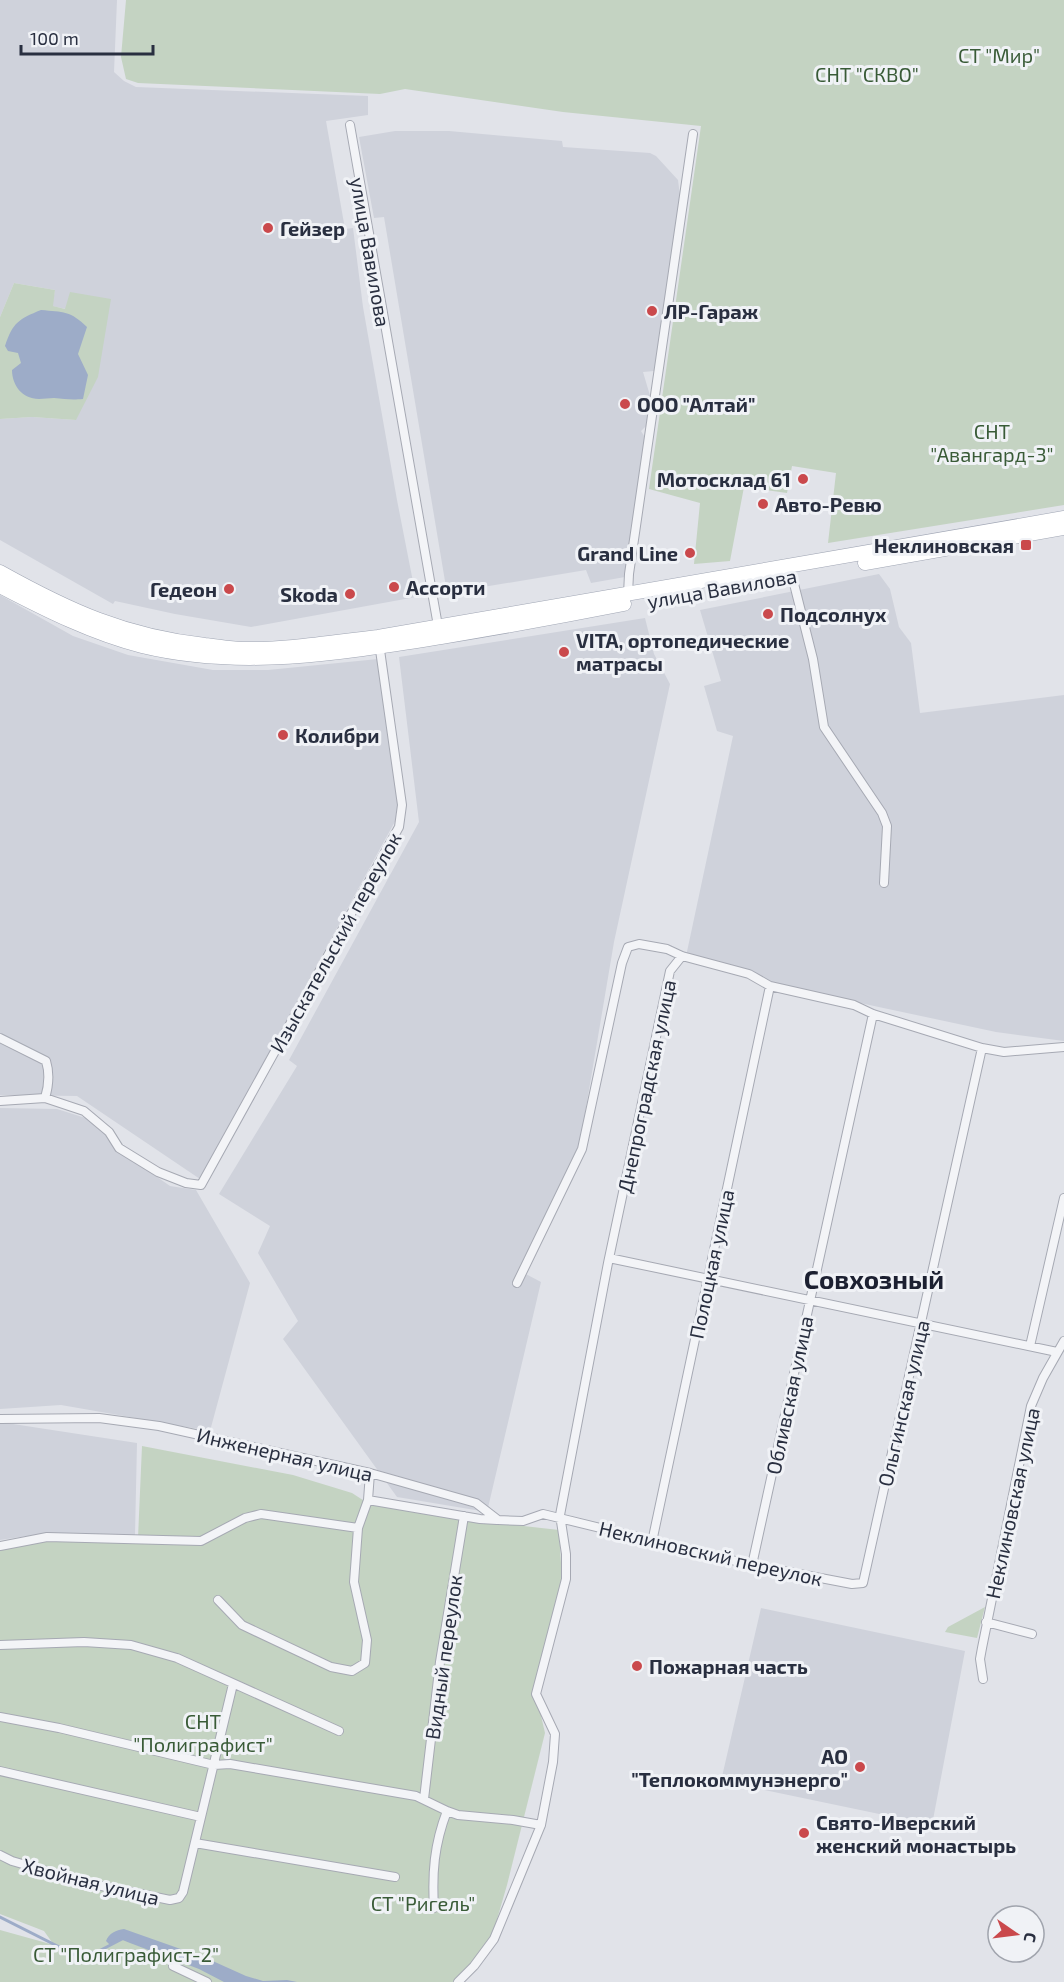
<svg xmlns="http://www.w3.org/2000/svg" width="1064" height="1982" viewBox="0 0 1064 1982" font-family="'Exo 2',sans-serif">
<rect width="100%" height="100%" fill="#e1e3e9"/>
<path fill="#cfd2db" d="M 0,0 L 117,0 L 114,72 L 124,81 L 136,87 L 368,96 L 368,115 L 326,121 L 345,229 L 353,228 L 363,307 L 397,500 L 416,597 L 251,627 L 175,614 L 115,601 L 113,604 L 0,540 L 0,419 L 32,417 L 76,420 L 66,309 L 52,306 L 55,290 L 14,283 L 0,317 Z
M 395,131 L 449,131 L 562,141 L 563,147 L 650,153 L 656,156 L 678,180 L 680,196 L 654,371 L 643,372 L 651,399 L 648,424 L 641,431 L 646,439 L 625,577 L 591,583 L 586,570 L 447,593 L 384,217 L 374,218 L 359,137 Z
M 879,574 L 890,589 L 899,627 L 911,643 L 920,713 L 1064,695 L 1064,1041 L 996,1032 L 785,987 L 685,961 L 733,736 L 717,731 L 704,686 L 721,681 L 700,610 Z
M 0,595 L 73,636 L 128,655 L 213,670 L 268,670 L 378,659 L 399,814 L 200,1179 L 77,1096 L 0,1095 Z
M 645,618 L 654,654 L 670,684 L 614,942 L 578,1155 L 522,1272 L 541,1282 L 487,1512 L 397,1497 L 283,1339 L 298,1321 L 258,1253 L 270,1226 L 219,1194 L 297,1066 L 289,1060 L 419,822 L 399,657 Z
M 0,1108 L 57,1109 L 92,1120 L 124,1154 L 170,1186 L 196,1190 L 250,1283 L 210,1431 L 61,1405 L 0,1409 Z
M 0,1422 L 137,1443 L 135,1535 L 27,1536 L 0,1540 Z
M 761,1608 L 965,1651 L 932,1825 L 721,1781 Z"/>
<path fill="#c4d3c2" d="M 126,0 L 1064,0 L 1064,505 L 828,543 L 836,473 L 792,466 L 787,493 L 744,487 L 730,561 L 694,564 L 700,503 L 649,489 L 701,126 L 563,112 L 405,89 L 380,94 L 138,83 L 126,79 L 121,57 Z
M 14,283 L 55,290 L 53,306 L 65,309 L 70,292 L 111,299 L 98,377 L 76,420 L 32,417 L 0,419 L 0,317 Z
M 142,1446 L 293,1475 L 352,1493 L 369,1504 L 461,1519 L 559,1530 L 562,1580 L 536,1694 L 545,1733 L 507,1885 L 491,1940 L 458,1982 L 0,1982 L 0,1930 L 54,1945 L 44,1931 L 0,1914 L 0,1544 L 26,1538 L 138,1538 Z
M 985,1607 L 977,1638 L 945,1632 L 948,1627 Z"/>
<path fill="#9dacc8" d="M 41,310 C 63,312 71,311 87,327 L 78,354 L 88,375 L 83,399 C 71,400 65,399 54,398 C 49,398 44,399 39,399 C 22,399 12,385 12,370 L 21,363 L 18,353 L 8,351 L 5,346 C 13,322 19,319 41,310 Z
M 124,1929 L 206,1958 L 246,1976 L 263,1981 L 287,1980 L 297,1982 L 224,1982 L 199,1969 L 130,1943 L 120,1939 L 110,1945 L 106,1941 C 109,1933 116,1930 124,1929 Z"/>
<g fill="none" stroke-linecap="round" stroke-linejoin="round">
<path stroke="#9dacc8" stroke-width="3" d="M 0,1917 L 79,1957 L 99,1951 L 122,1939"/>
<g stroke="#a6a9b3" stroke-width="10">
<path id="street" d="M 350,125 L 438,626
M 792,576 L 813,659 L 824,727 L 882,813 L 887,826 L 884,883
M 628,594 L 629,574 L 693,134
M 0,1038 L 46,1061 C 50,1074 49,1085 45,1098
M 0,1101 L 45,1098 L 84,1111 L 109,1132 L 119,1148 L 158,1172 L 186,1183 L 201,1185 L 399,827 L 402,805 L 379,643
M 609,1258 L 1057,1352
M 517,1283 L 582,1149 L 622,963 L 628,947 L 639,944 L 667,949 L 682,956 L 749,974 L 770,986 L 854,1005 L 873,1014 L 982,1048 L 1004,1052 L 1064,1047
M 1030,1346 L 1064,1198
M 0,1419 L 99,1418 L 159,1426 L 370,1473 L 476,1503 L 498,1520 L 523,1521 L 543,1514 L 752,1565 L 852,1584 L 863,1583 L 982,1048
M 368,1500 L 480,1519 L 497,1520
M 652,1542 L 770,986
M 0,1546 L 47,1537 L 201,1541 L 245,1518 L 261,1514 L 358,1528
M 752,1565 L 873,1014
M 218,1600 L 242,1625 L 331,1667 L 352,1671 L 365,1663 L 367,1640 L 354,1582 L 358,1528 L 368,1500 L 370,1473
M 986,1622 L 1032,1634
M 0,1645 L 84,1642 L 131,1645 L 177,1658 L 339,1731
M 983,1679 L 980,1659 L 982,1648 L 1031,1406 L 1043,1378 L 1064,1341
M 0,1717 L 59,1728 L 214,1765 L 230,1764 L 416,1796 L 447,1811 L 458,1815 L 513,1820 L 541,1825
M 0,1771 L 201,1817
M 424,1799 L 440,1662 L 464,1516
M 195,1843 L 395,1877
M 0,1855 L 12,1861 L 92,1884 L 170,1900 L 179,1898 L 183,1892 L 233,1684
M 434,1908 C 432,1873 434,1845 447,1811
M 173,1966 L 207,1982
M 458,1982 L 474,1966 L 494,1939 L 541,1825 L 553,1762 L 555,1734 L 536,1694 L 566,1579 L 566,1554 L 560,1515 L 608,1263 L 670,971 L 682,956"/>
</g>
<g stroke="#a0a6b4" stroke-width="15">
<path id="primary" d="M 865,563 L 1064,528
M 0,572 C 70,611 125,636 205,645 C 217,646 229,649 242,649 C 287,650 333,642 378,637 L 1064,518
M 0,586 C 46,610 92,633 142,646 C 241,670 342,653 441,637 C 502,627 563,616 624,604"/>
</g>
<use href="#street" stroke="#f3f4f7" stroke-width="8"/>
<use href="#primary" stroke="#fff" stroke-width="14"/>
</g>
<g fill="#ca494c" stroke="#f0f2f6" stroke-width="2">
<circle cx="268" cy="228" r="6"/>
<circle cx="652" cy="311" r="6"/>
<circle cx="625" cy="404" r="6"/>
<circle cx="803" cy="479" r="6"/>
<circle cx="763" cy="504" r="6"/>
<rect x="1020" y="539" width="12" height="12" rx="3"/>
<circle cx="690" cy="553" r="6"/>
<circle cx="394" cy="587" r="6"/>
<circle cx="229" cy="589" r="6"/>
<circle cx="350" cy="594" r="6"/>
<circle cx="768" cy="614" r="6"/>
<circle cx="564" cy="652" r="6"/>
<circle cx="283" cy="735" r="6"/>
<circle cx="637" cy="1666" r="6"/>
<circle cx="860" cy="1767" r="6"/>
<circle cx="804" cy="1833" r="6"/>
</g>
<g text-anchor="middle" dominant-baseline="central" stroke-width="6" stroke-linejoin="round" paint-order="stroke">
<g font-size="20" fill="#395b37" stroke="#f0f2f6">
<text x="999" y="55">СТ "Мир"</text>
<text x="867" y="74">СНТ "СКВО"</text>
<text x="992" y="431">СНТ<tspan x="992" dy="23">"Авангард-3"</tspan></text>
<text x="203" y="1721">СНТ<tspan x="203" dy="23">"Полиграфист"</tspan></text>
<text x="423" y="1903">СТ "Ригель"</text>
<text x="126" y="1954">СТ "Полиграфист-2"</text>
</g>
<g font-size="20" font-weight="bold" fill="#292f40" stroke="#f0f2f6" text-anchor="start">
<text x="280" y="228">Гейзер</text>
<text x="664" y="311">ЛР-Гараж</text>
<text x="637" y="404">ООО "Алтай"</text>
<text x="791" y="479" text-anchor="end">Мотосклад 61</text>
<text x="775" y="504">Авто-Ревю</text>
<text x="1014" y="545" text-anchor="end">Неклиновская</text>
<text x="678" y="553" text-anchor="end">Grand Line</text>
<text x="406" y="587">Ассорти</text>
<text x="217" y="589" text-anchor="end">Гедеон</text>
<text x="338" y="594" text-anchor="end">Skoda</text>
<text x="780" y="614">Подсолнух</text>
<text x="576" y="640">VITA, ортопедические<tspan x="576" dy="23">матрасы</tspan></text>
<text x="295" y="735">Колибри</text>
<text x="649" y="1666">Пожарная часть</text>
<text x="848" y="1756" text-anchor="end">АО<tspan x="848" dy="23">"Теплокоммунэнерго"</tspan></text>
<text x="816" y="1822">Свято-Иверский<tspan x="816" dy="23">женский монастырь</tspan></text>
</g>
<g font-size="20" fill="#292f40" stroke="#f0f2f6">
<text transform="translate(371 252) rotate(80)">улица Вавилова</text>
<text transform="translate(722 588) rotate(-10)">улица Вавилова</text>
<text transform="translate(335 942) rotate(-61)">Изыскательский переулок</text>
<text transform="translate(646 1086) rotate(-78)">Днепроградская улица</text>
<text transform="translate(711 1264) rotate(-78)">Полоцкая улица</text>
<text transform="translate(789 1395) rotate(-78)">Обливская улица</text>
<text transform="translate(903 1403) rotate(-77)">Ольгинская улица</text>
<text transform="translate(285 1454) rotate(13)">Инженерная улица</text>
<text transform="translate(1012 1503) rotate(-78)">Неклиновская улица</text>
<text transform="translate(711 1553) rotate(13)">Неклиновский переулок</text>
<text transform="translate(443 1657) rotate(-82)">Видный переулок</text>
<text transform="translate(91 1881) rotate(14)">Хвойная улица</text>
</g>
<g font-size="26" font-weight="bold" fill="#1c2031" stroke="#f0f2f6">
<text x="874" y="1278">Совхозный</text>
</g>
</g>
<g transform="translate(1016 1934) rotate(104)"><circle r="28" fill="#f0f2f6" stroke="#a0a4ad" stroke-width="1.5"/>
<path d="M0-4.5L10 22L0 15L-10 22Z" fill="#ca494c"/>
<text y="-9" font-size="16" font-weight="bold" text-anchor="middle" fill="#292f40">С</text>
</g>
<path d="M21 45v9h132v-9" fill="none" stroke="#292f40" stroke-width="3"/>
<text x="30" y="45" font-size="18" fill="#292f40" stroke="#f0f2f6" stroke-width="4.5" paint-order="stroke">100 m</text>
</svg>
